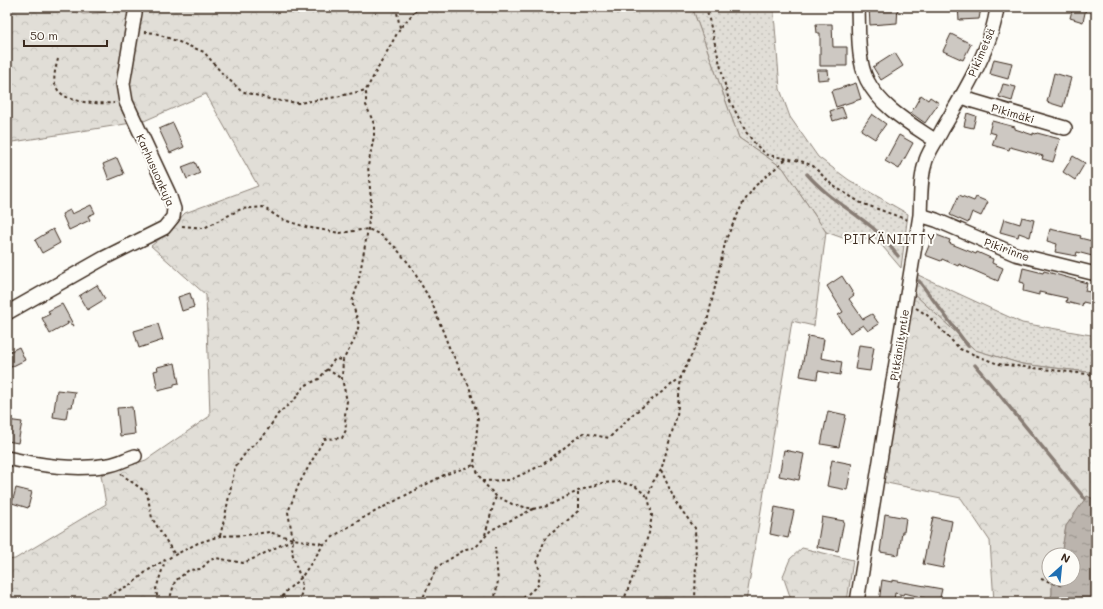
<svg xmlns="http://www.w3.org/2000/svg" width="1103" height="609" viewBox="0 0 1103 609" font-family="Mali,sans-serif">
<defs>
<pattern id="grass-dots" width="8" height="8" patternUnits="userSpaceOnUse"><rect width="8" height="8" fill="#e1ded7"/><path d="M2 2h.1M6 6h.1" fill="none" stroke="#c2bfb8" stroke-width="1.8" stroke-linecap="round"/></pattern>
<pattern id="forest-crowns" width="20" height="18" patternUnits="userSpaceOnUse"><rect width="20" height="18" fill="#e1ded7"/><path d="M2 6a3 3 0 1 1 6 0M12 15a3 3 0 1 1 6 0" fill="none" stroke="#c2bfb8"/></pattern>
<pattern id="water-ripples" width="26" height="14" patternUnits="userSpaceOnUse"><rect width="26" height="14" fill="#bbb4ad"/><path d="M2 4q2-2 4 0t4 0M15 11q2-2 4 0t4 0" fill="none" stroke="#99938c"/></pattern>
</defs>
<rect width="100%" height="100%" fill="#fdfcf7"/>
<filter id="ink" filterUnits="userSpaceOnUse"><feTurbulence type="fractalNoise" baseFrequency=".025" numOctaves="2"/><feDisplacementMap in="SourceGraphic" scale="8" xChannelSelector="R" yChannelSelector="G"/><feConvolveMatrix kernelMatrix="1 2 1 2 8 2 1 2 1" color-interpolation-filters="sRGB"/></filter>
<g filter="url(#ink)">
<path fill="url(#grass-dots)" stroke="#8e847a" d="M 692,7 L 774,7 L 774,14 L 780,89 L 790,117 L 818,157 L 849,180 L 908,214 L 901,268 L 872,234 L 860,244 L 826,232 L 783,168 L 739,138 Z
M 916,274 L 1022,323 L 1091,335 L 1096,339 L 1096,373 L 1022,364 L 975,350 L 913,293 Z"/>
<path fill="url(#forest-crowns)" stroke="#8e847a" d="M 10,7 L 70,7 L 83,14 L 143,9 L 143,7 L 692,7 L 739,138 L 783,168 L 826,232 L 814,326 L 792,321 L 746,602 L 7,602 L 7,560 L 15,559 L 106,504 L 101,475 L 146,460 L 210,416 L 206,295 L 151,246 L 167,233 L 185,213 L 258,186 L 206,94 L 144,121 L 7,143 L 7,8 Z
M 913,293 L 975,350 L 1022,364 L 1096,373 L 1096,500 L 1087,497 L 1066,526 L 1061,555 L 1049,555 L 1049,579 L 1052,579 L 1052,594 L 1049,602 L 994,602 L 990,541 L 961,498 L 882,482 Z
M 802,548 L 853,560 L 847,602 L 792,602 L 783,576 L 790,559 Z"/>
<path fill="url(#water-ripples)" stroke="#887d74" d="M 1087,496 L 1096,500 L 1096,602 L 1049,602 L 1052,594 L 1052,579 L 1073,579 L 1073,555 L 1061,555 L 1066,526 Z"/>
<g fill="none" stroke-linecap="round" stroke-linejoin="round">
<path stroke="#887d74" stroke-width="3.5" d="M 807,174 C 826,196 851,210 873,228 C 882,236 890,246 898,256
M 919,281 L 968,346
M 975,365 L 1085,499"/>
</g>
<path fill="#cdc8c2" stroke="#3b2a1e" d="M 869,7 L 898,7 L 897,23 L 870,25 Z
M 958,7 L 981,8 L 979,19 L 959,20 Z
M 1073,7 L 1086,8 L 1083,22 L 1070,18 Z
M 816,24 L 832,24 L 833,47 L 847,47 L 847,66 L 820,66 L 820,33 L 817,33 Z
M 951,34 L 971,44 L 963,60 L 943,51 Z
M 895,53 L 903,66 L 881,80 L 873,67 Z
M 994,59 L 1012,63 L 1008,79 L 990,74 Z
M 817,70 L 828,70 L 829,79 L 818,80 Z
M 1054,73 L 1071,78 L 1063,107 L 1047,102 Z
M 856,83 L 861,99 L 836,107 L 831,91 Z
M 1003,84 L 1016,87 L 1012,101 L 999,97 Z
M 921,95 L 928,100 L 930,97 L 939,103 L 925,123 L 911,113 Z
M 842,107 L 846,117 L 833,121 L 830,111 Z
M 967,113 L 976,116 L 973,128 L 964,126 Z
M 872,114 L 886,124 L 875,139 L 861,130 Z
M 992,121 L 1015,127 L 1015,129 L 1033,135 L 1033,133 L 1036,134 L 1037,133 L 1060,139 L 1053,162 L 1042,159 L 1043,156 L 1010,147 L 1009,150 L 992,145 L 996,134 L 989,132 Z
M 173,123 L 184,147 L 170,153 L 159,129 Z
M 899,135 L 913,143 L 899,169 L 885,161 Z
M 1073,156 L 1085,163 L 1075,180 L 1063,172 Z
M 117,158 L 124,174 L 109,180 L 103,164 Z
M 195,162 L 200,173 L 187,179 L 182,167 Z
M 959,195 L 974,201 L 976,197 L 988,202 L 981,216 L 972,212 L 968,223 L 950,215 Z
M 91,205 L 95,213 L 88,216 L 90,220 L 69,230 L 62,214 L 70,210 L 72,214 Z
M 1022,217 L 1034,220 L 1030,237 L 1019,233 L 1018,237 L 1000,232 L 1004,219 L 1020,224 Z
M 53,229 L 60,243 L 42,253 L 35,240 Z
M 1050,229 L 1081,236 L 1080,238 L 1096,242 L 1096,257 L 1077,252 L 1076,256 L 1055,252 L 1057,244 L 1047,241 Z
M 934,234 L 950,240 L 949,243 L 976,254 L 977,252 L 993,259 L 992,263 L 1003,268 L 998,281 L 959,264 L 958,266 L 942,259 L 941,261 L 925,255 Z
M 1023,268 L 1043,273 L 1044,271 L 1087,283 L 1085,291 L 1096,293 L 1096,305 L 1083,302 L 1082,306 L 1066,302 L 1067,298 L 1039,292 L 1039,295 L 1023,291 L 1024,283 L 1020,282 Z
M 842,276 L 854,295 L 849,299 L 863,319 L 872,314 L 879,324 L 868,331 L 863,325 L 850,333 L 838,315 L 843,312 L 827,286 Z
M 97,285 L 105,299 L 87,310 L 79,296 Z
M 190,293 L 194,307 L 182,311 L 178,297 Z
M 62,304 L 74,326 L 67,322 L 68,324 L 50,334 L 42,318 L 50,314 L 48,311 Z
M 158,324 L 163,340 L 139,348 L 134,331 Z
M 808,336 L 824,339 L 821,358 L 842,362 L 840,375 L 818,371 L 817,379 L 800,376 Z
M 859,345 L 874,347 L 870,371 L 855,369 Z
M 19,347 L 25,360 L 7,369 L 7,353 Z
M 175,363 L 179,383 L 174,384 L 174,387 L 158,391 L 154,371 L 158,370 L 157,367 Z
M 57,390 L 75,392 L 72,407 L 68,407 L 66,419 L 53,417 Z
M 132,407 L 135,434 L 120,436 L 117,408 Z
M 828,411 L 846,415 L 839,447 L 821,444 Z
M 7,420 L 22,422 L 18,443 L 7,441 Z
M 784,450 L 804,454 L 799,480 L 779,476 Z
M 832,460 L 852,464 L 847,490 L 827,486 Z
M 16,488 L 32,492 L 28,508 L 12,503 Z
M 775,507 L 794,511 L 788,538 L 770,534 Z
M 885,514 L 906,518 L 904,532 L 902,532 L 899,555 L 880,552 Z
M 822,517 L 844,521 L 838,551 L 817,547 Z
M 933,517 L 952,521 L 943,568 L 923,564 Z
M 882,580 L 892,582 L 892,580 L 942,589 L 939,602 L 924,602 L 925,598 L 904,593 L 903,595 L 895,593 L 894,600 L 889,599 L 888,602 L 879,602 Z"/>
<g fill="none" stroke-linecap="round" stroke-linejoin="round">
<g stroke="#3b2a1e" stroke-width="16">
<path id="minor" d="M 858,7 C 859,29 857,60 867,80 C 881,108 911,124 936,141
M 961,96 L 973,101 L 1065,128
M 920,215 L 936,220 L 1015,254 L 1096,274
M 7,313 L 104,258 L 164,228 L 173,217 L 174,209 L 169,194 L 126,102 L 123,84 L 136,7
M 7,458 C 39,465 75,471 109,465 C 117,464 126,459 135,456
M 857,602 L 920,215 C 921,196 920,178 926,160 C 930,149 937,140 942,130 C 962,96 993,46 997,7"/>
</g>
<path stroke="#3b2a1e" stroke-width="2" stroke-dasharray="3 3" stroke-linecap="butt" d="M 396,7 L 400,28
M 706,7 L 728,97 L 746,132 L 756,145 L 767,155 L 801,161 L 813,166 L 832,185 L 861,203 L 908,220
M 144,32 L 155,33 L 179,42 L 204,52 L 221,72 L 241,91 L 273,100 L 299,103 L 336,97 L 366,90
M 58,59 C 56,67 53,76 55,84 C 60,104 98,104 114,103
M 182,226 L 204,228 L 241,209 L 263,207 L 281,219 L 306,227 L 340,233 L 368,229 L 381,235 L 395,247 L 410,265 L 432,303 L 449,347 L 469,386 L 478,417 L 474,465 L 482,481 L 496,496 L 512,504 L 533,509 L 547,506 L 578,491 L 602,483 L 619,482 L 635,486 L 648,497
M 916,308 L 927,315 L 960,349 L 998,364 L 1096,375
M 327,369 L 342,379
M 661,470 L 676,503 L 695,528 L 696,559 L 695,602
M 121,474 L 147,493 L 152,518 L 175,555
M 482,481 L 510,480 L 542,465 L 583,433 L 609,438 L 632,415 L 680,378
M 485,535 L 496,496
M 220,536 L 225,516 L 235,467 L 248,450 L 265,434 L 278,414 L 295,399 L 304,386 L 319,379 L 335,359 L 343,360
M 1041,579 L 1063,586
M 91,602 L 112,594 L 133,583 L 147,571 L 165,560 L 198,543 L 220,536 L 246,535 L 269,532 L 293,539
M 158,602 L 156,589 L 165,561
M 169,602 L 175,581 L 189,570 L 201,569 L 210,560 L 216,558 L 243,563 L 255,558 L 293,539 L 324,544
M 279,602 L 287,590 L 301,578 L 324,544 L 337,534 L 363,518 L 444,475 L 474,465
M 298,602 L 302,592 L 301,578 L 297,569 L 292,552 L 293,539 L 288,512 L 299,484 L 324,439 L 342,438 L 346,430 L 345,415 L 347,401 L 342,379 L 343,360 L 354,341 L 359,325 L 352,302 L 358,284 L 368,229 L 371,200 L 368,166 L 374,136 L 374,124 L 366,105 L 366,90 L 400,28 L 419,7
M 421,602 L 437,567 L 466,549 L 476,547 L 491,530 L 533,509
M 494,602 L 498,581 L 495,547
M 519,602 L 538,585 L 540,573 L 537,560 L 546,537 L 560,527 L 578,511 L 578,491
M 623,602 L 641,556 L 649,533 L 652,515 L 648,497 L 653,482 L 661,470 L 677,415 L 681,377 L 707,322 L 726,239 L 743,203 L 755,186 L 786,159"/>
<use href="#minor" stroke="#fdfcf7" stroke-width="13"/>
</g>
</g>
<g text-anchor="middle" dominant-baseline="central" stroke-width="4" stroke-linejoin="round" paint-order="stroke">
<g font-size="11" fill="#3b2a1e" stroke="#fdfcf7">
<text transform="translate(981 52) rotate(-67)">Pikimetsä</text>
<text transform="translate(1013 113) rotate(16)">Pikimäki</text>
<text transform="translate(156 170) rotate(66)">Karhusuonkuja</text>
<text transform="translate(1007 249) rotate(20)">Pikirinne</text>
<text transform="translate(899 345) rotate(-81)">Pitkäniityntie</text>
</g>
<g font-size="13" letter-spacing="1" fill="#3b2a1e" stroke="#fdfcf7">
<text x="890" y="238">PITKÄNIITTY</text>
</g>
</g>
<rect width="1103" height="609" fill="none" stroke="#fdfcf7" stroke-width="24"/>
<rect x="12" y="12" width="1079" height="585" fill="none" stroke="#3b2a1e" stroke-width="1.5" filter="url(#ink)"/>
<g transform="translate(1061 567) rotate(27)"><circle r="19" fill="#fdfcf7" stroke="#afa8a0"/>
<path d="M0-3L7 15L0 10L-7 15Z" fill="#1f6fb2"/>
<text y="-6" font-size="11" font-weight="bold" text-anchor="middle" fill="#3b2a1e">N</text>
</g>
<path d="M24 40v6h83v-6" fill="none" stroke="#3b2a1e" stroke-width="2"/>
<text x="30" y="40" font-size="12" fill="#3b2a1e" stroke="#fdfcf7" stroke-width="3" paint-order="stroke">50 m</text>
</svg>
